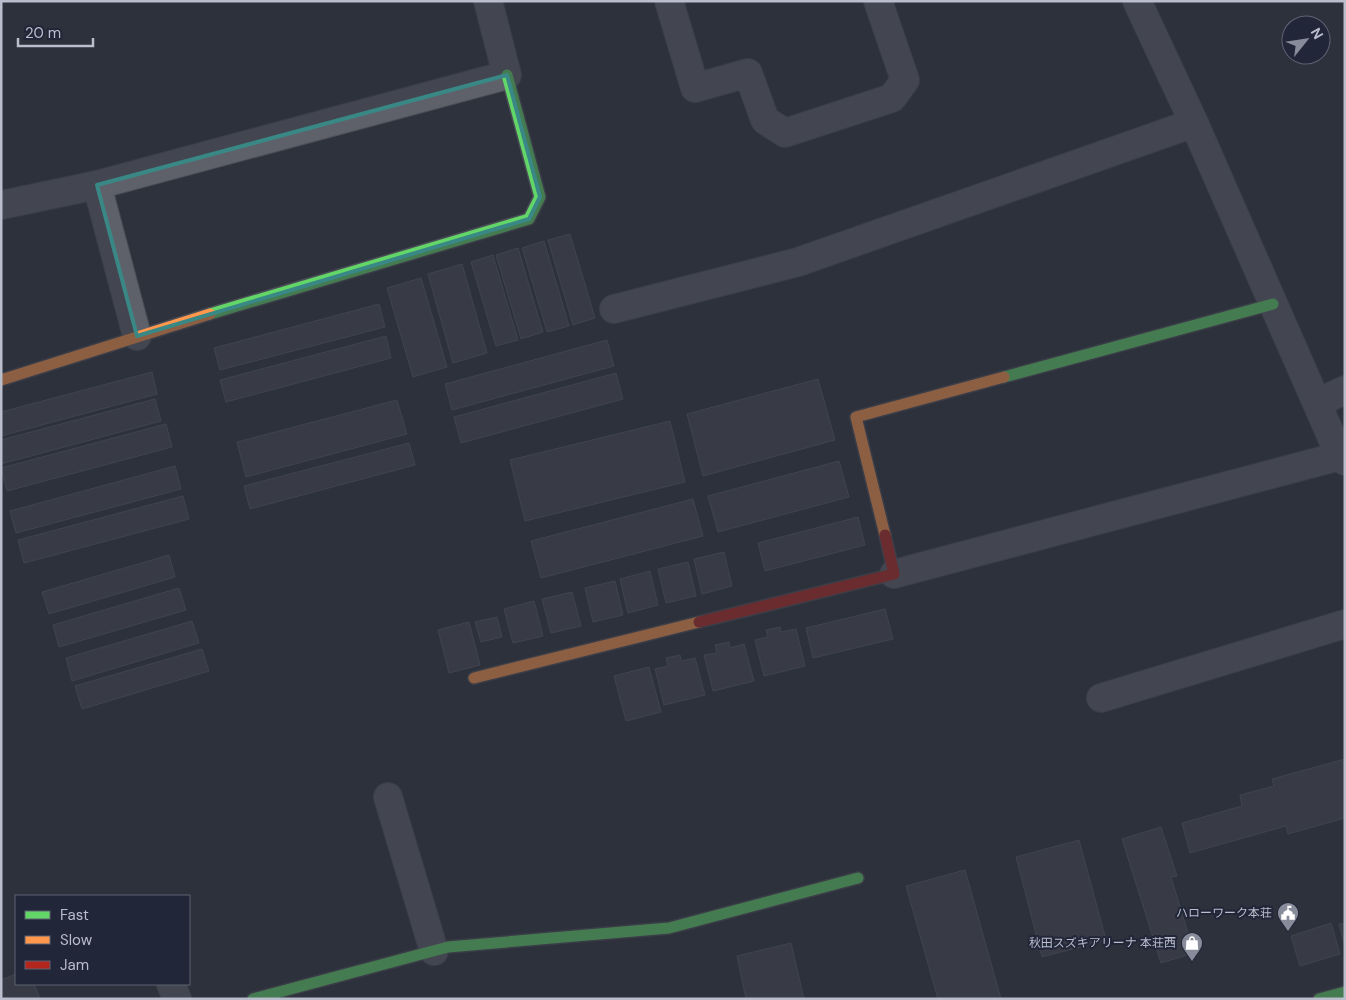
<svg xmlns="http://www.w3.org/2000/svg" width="1346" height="1000" viewBox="0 0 1346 1000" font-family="'DM Sans','Noto Sans JP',sans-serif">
<rect width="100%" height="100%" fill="#2e323c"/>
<path fill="#464851" stroke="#565a63" d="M 570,234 L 595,318 L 573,325 L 548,240 Z
M 544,241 L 569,326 L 547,332 L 522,248 Z
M 518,248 L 543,332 L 521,339 L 496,255 Z
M 493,255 L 518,340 L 496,346 L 471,262 Z
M 462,264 L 487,353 L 453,363 L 428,274 Z
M 421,278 L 447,367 L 413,377 L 387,288 Z
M 379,304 L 385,327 L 220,370 L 214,348 Z
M 386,336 L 391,358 L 226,402 L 220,380 Z
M 607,340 L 614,366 L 452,410 L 445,384 Z
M 152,372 L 157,394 L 1,436 L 1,412 Z
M 616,373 L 623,399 L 461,443 L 454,417 Z
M 818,379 L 835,440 L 703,476 L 687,414 Z
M 155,399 L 161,421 L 1,464 L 1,440 Z
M 397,400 L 407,434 L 246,477 L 237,442 Z
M 670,421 L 685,482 L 525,521 L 510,460 Z
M 166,424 L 172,447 L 7,491 L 1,468 Z
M 409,443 L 415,465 L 250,509 L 244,486 Z
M 839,461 L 849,497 L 718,532 L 708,496 Z
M 175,466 L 181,489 L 16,533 L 10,511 Z
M 183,496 L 189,519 L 24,563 L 18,540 Z
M 693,499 L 703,536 L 541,578 L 531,541 Z
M 858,517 L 865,545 L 765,571 L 758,543 Z
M 724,552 L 732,586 L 702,594 L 694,559 Z
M 169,555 L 175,577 L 49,614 L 42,592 Z
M 688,562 L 696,596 L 666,603 L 658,569 Z
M 650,571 L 658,605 L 628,613 L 620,579 Z
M 615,581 L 623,615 L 593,622 L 585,588 Z
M 179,588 L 186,610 L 59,647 L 53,625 Z
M 572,592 L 581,626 L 551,633 L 542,599 Z
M 534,601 L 543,636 L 513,643 L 504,609 Z
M 885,609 L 893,639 L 813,658 L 806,628 Z
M 497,617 L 502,637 L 481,642 L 475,622 Z
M 192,621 L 199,643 L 72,681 L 66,658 Z
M 469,622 L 480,665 L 449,673 L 438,630 Z
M 780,627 L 781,632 L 796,629 L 805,666 L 764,676 L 755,640 L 768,637 L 766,630 Z
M 729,642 L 730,648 L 744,644 L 754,681 L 713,691 L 704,655 L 717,653 L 715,645 Z
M 202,649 L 209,671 L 82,709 L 75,686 Z
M 680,655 L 681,661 L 695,658 L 705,695 L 664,705 L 655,669 L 668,666 L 666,658 Z
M 649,667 L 661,712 L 626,721 L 614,676 Z
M 1345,759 L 1345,818 L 1288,834 L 1286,826 L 1190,853 L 1182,823 L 1242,806 L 1240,795 L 1274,786 L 1272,779 Z
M 1161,827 L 1177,876 L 1171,877 L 1194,953 L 1161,963 L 1122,839 Z
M 1079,840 L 1106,940 L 1042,957 L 1016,857 Z
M 965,870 L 1001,999 L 938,999 L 906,886 Z
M 1331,923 L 1340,954 L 1300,966 L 1291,936 Z
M 1345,923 L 1345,946 L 1339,924 Z
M 791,943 L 804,999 L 746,999 L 737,956 Z
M 16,974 L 16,984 L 34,984 L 40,999 L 1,999 L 1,980 Z"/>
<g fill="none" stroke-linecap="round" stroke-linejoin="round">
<g stroke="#4a4d55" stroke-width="30">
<path id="street" d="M 669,1 L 695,88 L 748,73 L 765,120 L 785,133 L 892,98 L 905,80 L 878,1
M 1137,1 L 1194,123 L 1340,456 L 1345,461
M 97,185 L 137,336
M 1,205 L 97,185 L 507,75 L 488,1
M 614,309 L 798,262 L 1194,123
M 1317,403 L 1345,390
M 894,574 L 1340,456
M 1101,698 L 1345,624
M 388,797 L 434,951
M 171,984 L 177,999"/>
</g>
<g stroke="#4a4d55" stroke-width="14">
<path id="fast" d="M 210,314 L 529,219 L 540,197 L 507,75
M 1004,377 L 1273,304
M 253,999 L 448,947 L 669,928 L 858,878
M 1319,999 L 1345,992"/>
</g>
<g stroke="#4a4d55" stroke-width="14">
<path id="slow" d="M 1,380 L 210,314
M 885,535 L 856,417 L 1004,377
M 474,678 L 699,622"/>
</g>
<g stroke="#4a4d55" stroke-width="14">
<path id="jam" d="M 699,622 L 894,574 L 885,535"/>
</g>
<use href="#street" stroke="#5e616a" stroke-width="28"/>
<use href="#fast" stroke="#63d668" stroke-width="11"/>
<use href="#slow" stroke="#ff974d" stroke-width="11"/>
<use href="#jam" stroke="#b3261e" stroke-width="11"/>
</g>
<path d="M0 0H1346V1000H0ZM 507,75 L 540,197 L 529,219 L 137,336 L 97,185 Z" fill="#2e323c" fill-opacity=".55" fill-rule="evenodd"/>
<path fill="none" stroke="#3a8886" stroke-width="4" stroke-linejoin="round" d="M 507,75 L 540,197 L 529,219 L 137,336 L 97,185 Z"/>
<defs>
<g id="civic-pin" transform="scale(1.125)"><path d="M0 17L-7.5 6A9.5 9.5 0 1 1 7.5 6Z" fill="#888c9a" stroke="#212638"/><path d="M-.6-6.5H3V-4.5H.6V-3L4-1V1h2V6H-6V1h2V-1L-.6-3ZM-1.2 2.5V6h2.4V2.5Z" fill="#fff"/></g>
<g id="shop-pin" transform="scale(1.125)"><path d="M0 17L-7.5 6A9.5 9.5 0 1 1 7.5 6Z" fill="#888c9a" stroke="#212638"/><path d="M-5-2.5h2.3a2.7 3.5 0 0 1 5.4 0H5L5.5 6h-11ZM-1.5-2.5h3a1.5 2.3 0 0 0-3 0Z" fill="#fff"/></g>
</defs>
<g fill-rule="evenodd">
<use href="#civic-pin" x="1288" y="913"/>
<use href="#shop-pin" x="1192" y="943"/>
</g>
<g text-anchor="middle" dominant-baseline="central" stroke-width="4" stroke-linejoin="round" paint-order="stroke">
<g font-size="12" fill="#b9bdcc" stroke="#212638" text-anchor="end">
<text x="1272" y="913">ハローワーク本荘</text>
<text x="1176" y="943">秋田スズキアリーナ 本荘西</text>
</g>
</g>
<rect width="1346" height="1000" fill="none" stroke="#b9bdcc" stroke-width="5"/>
<rect x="15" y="895" width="175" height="90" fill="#212638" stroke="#5e6273"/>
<rect x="25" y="911" width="25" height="8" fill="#63d668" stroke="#5e6273"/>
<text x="60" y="920" font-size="15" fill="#b9bdcc">Fast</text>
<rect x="25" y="936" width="25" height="8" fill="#ff974d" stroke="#5e6273"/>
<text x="60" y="945" font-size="15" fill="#b9bdcc">Slow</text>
<rect x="25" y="961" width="25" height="8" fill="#b3261e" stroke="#5e6273"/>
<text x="60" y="970" font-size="15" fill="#b9bdcc">Jam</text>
<g transform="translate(1306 40) rotate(60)"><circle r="24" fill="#212638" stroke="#5e6273"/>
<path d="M0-4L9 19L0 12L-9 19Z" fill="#888c9a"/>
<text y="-8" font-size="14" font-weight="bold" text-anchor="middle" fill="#b9bdcc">N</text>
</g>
<path d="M18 38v8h75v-8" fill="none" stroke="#b9bdcc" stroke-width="2.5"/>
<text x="25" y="38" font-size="15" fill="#b9bdcc" stroke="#212638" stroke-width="4" paint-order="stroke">20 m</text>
</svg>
